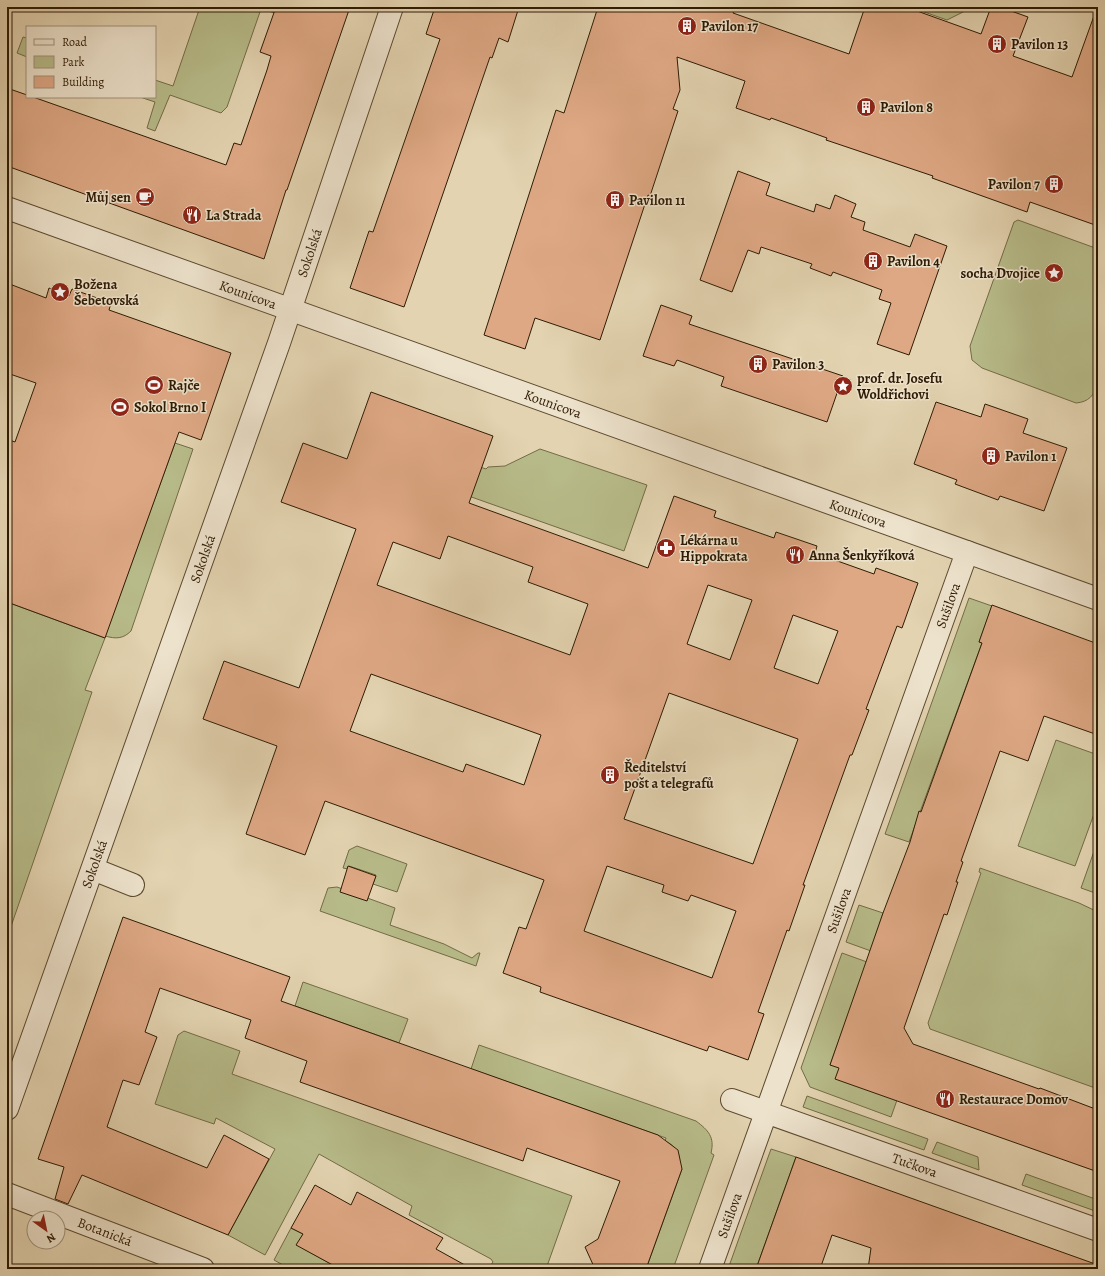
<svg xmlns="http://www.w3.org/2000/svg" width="1105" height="1276" viewBox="0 0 1105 1276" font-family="Alegreya,serif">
<rect width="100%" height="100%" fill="#e3d3b0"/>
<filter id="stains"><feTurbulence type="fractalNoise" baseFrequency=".005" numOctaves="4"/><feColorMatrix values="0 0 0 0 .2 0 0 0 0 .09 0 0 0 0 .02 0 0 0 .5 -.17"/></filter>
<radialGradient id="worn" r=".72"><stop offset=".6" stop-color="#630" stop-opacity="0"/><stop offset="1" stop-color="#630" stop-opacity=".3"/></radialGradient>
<path fill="#b7bb89" stroke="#736b46" d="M 200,7 L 276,7 L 275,13 L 261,9 L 227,107 L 221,113 L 170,95 L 155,131 L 147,128 L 155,102 L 140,97 L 155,97 L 155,80 L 173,86 Z
M 910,7 L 973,7 L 947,20 Z
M 23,37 L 27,38 L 27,57 L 17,53 Z
M 1018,220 L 1098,249 L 1098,384 C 1094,395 1089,402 1076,403 L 982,368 L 972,360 L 970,346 L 1014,222 Z
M 175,443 L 193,449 L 131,631 C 123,639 116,639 105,636 Z
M 540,449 L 647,485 L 624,551 L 446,488 L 457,459 L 486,469 L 488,467 L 505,466 Z
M 969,598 L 992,606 L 979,642 L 982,643 L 909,842 L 885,834 Z
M 7,602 L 105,638 L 85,690 L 92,692 L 7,938 Z
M 1056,740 L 1098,755 L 1098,803 L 1075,866 L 1018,846 Z
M 1098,840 L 1098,894 L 1081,888 Z
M 357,846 L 407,864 L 397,892 L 373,884 L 376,875 L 349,866 L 348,869 L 343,868 L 349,850 Z
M 980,868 L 1079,903 L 1098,912 L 1098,1089 L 930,1029 L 928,1023 L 981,873 L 979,872 Z
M 337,887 L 395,908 L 390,925 L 444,944 L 472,958 L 478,953 L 480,953 L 476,966 L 320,911 L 328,888 Z
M 859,905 L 883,913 L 871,951 L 846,942 Z
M 842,953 L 867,962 L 830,1065 L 834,1063 L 897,1100 L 891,1117 L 810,1087 L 801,1068 Z
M 303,982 L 408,1019 L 399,1043 L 295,1006 Z
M 184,1031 L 240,1051 L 232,1074 L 572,1196 L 546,1269 L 488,1269 L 493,1262 L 491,1259 L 409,1215 L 412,1206 L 319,1154 L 265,1255 L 228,1235 L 275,1149 L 216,1118 L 214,1124 L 155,1104 L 178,1035 Z
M 479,1045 L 696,1121 C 708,1130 715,1137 711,1153 L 714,1155 L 673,1269 L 646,1269 L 682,1169 L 679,1167 C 681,1155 677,1146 665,1141 L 666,1138 L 471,1069 Z
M 807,1096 L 928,1139 L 924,1150 L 803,1107 Z
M 937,1142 L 978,1157 L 979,1170 L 932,1153 Z
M 771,1149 L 796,1157 L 756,1269 L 728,1269 Z
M 1026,1174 L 1098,1200 L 1098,1212 L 1022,1185 Z
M 291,1228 L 303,1234 L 297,1245 L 340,1269 L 290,1269 L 274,1260 Z"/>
<path fill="#dea884" stroke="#2f1b04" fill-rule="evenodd" d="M 276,7 L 350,7 L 287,190 L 286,190 L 264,259 L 7,166 L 7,88 L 27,95 L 27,97 L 33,97 L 226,165 L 234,143 L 241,145 L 267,70 L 271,56 L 260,52 Z
M 435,7 L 519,7 L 508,42 L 499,38 L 492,58 L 490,57 L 404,307 L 350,288 L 369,231 L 373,232 L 440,39 L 426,34 Z
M 598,7 L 736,7 L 733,13 L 849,54 L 865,7 L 906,7 L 981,34 L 991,7 L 1000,7 L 1028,17 L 1013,56 L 1072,77 L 1095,13 L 1098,14 L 1098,226 L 1030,202 L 1027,212 L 932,178 L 933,176 L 826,140 L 827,138 L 771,118 L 770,120 L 736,108 L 745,81 L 677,57 L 680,90 L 673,109 L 678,111 L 650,196 L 648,195 L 600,340 L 535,318 L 525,349 L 484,335 L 556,110 L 564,113 Z
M 738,171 L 770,183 L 766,195 L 814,212 L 816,204 L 830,209 L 835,195 L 856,204 L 851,217 L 865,222 L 863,230 L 910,247 L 915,234 L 947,246 L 909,355 L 877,344 L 891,303 L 879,299 L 882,290 L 833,272 L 831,276 L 810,268 L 812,264 L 761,247 L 759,254 L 748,250 L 732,292 L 700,280 Z
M 7,283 L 46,298 L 49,288 L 69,296 L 72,289 L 111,303 L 109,310 L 231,353 L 201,440 L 179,432 L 105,638 L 7,602 L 7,439 L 15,442 L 36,383 L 7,373 Z
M 661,305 L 692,316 L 689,324 L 843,376 L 827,422 L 721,386 L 724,377 L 677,360 L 674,366 L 643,356 Z
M 371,392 L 493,436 L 469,503 L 648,568 L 674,496 L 716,511 L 714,517 L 774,538 L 776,532 L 817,546 L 815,553 L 874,574 L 876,568 L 918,583 L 902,628 L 897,626 L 866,709 L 869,710 L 852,755 L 850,755 L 803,885 L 805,885 L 789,931 L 787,930 L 758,1012 L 764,1014 L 748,1060 L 709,1046 L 707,1051 L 540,992 L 541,987 L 503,973 L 519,927 L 526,929 L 544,880 L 325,801 L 305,855 L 246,834 L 277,746 L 203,719 L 224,661 L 299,688 L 356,529 L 281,502 L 303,443 L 347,459 ZM 448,536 L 533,567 L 528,582 L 588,604 L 570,655 L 377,585 L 393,542 L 440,559 ZM 708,585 L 752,600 L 730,660 L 687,644 ZM 793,615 L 838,631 L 818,684 L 774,668 ZM 371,674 L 541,735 L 524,785 L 466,764 L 463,772 L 350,731 ZM 669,693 L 798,739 L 753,864 L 624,819 ZM 607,866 L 664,885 L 662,892 L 688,901 L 691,895 L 736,911 L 712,978 L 584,931 Z
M 936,402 L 981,417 L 985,404 L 1028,419 L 1023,433 L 1067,448 L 1044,511 L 1000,496 L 998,500 L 955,484 L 957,480 L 914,464 Z
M 992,605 L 1098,644 L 1098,735 L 1044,716 L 1028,761 L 1000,751 L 961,861 L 963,862 L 956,882 L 958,882 L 947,915 L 944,914 L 904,1028 L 913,1044 L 1039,1089 L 1040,1088 L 1098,1110 L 1098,1172 L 835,1079 L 839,1068 L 830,1065 L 883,913 L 910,842 L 919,811 L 921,812 L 982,643 L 979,642 Z
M 348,866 L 376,876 L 367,901 L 340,892 Z
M 123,917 L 290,977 L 281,1001 L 658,1135 L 678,1150 L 682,1169 L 646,1269 L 595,1269 L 585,1247 L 598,1239 L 620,1181 L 527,1148 L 523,1161 L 300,1082 L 307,1061 L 245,1038 L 251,1020 L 160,988 L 145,1032 L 157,1037 L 139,1085 L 123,1080 L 107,1127 L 207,1168 L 224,1135 L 269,1159 L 228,1235 L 82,1175 L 68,1204 L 55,1199 L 64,1167 L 38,1159 Z
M 796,1157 L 1098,1265 L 1098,1269 L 868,1269 L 871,1248 L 832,1235 L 820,1269 L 756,1269 Z
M 315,1185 L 351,1205 L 357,1192 L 443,1238 L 436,1249 L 472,1269 L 340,1269 L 296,1245 L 303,1234 L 291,1228 Z"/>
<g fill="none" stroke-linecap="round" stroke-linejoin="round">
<g stroke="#5c492f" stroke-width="24">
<g id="minor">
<path id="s1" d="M 7,208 L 1098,599"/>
<path d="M 93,869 L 133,885"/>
<path id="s2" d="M 732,1100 L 1098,1230"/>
<path id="s3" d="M 7,1109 L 279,343 L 392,7"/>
<path id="s4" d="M 7,1194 L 203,1269"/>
<path id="s5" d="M 710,1269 L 967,552"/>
</g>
</g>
<use href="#minor" stroke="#ede2cc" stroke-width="22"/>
</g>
<defs>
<g id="building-disc" transform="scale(1)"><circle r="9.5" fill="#8f2418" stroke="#ede2cc"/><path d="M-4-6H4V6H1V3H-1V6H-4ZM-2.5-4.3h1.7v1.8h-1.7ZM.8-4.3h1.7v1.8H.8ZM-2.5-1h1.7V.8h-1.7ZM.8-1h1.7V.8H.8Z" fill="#fff"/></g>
<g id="cafe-disc" transform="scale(1)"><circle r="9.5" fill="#8f2418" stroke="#ede2cc"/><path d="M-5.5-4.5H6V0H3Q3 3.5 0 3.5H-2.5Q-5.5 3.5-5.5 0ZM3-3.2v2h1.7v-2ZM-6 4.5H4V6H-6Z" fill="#fff"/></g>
<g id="restaurant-disc" transform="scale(1)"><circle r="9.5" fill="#8f2418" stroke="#ede2cc"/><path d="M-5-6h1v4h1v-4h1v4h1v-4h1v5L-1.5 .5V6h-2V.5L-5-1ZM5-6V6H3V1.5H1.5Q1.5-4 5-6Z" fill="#fff"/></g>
<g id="sight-disc" transform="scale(1)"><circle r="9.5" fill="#8f2418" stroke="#ede2cc"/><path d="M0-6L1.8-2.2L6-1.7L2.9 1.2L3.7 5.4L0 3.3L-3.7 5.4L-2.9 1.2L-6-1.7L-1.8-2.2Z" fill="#fff"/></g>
<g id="stadium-disc" transform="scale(1)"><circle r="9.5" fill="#8f2418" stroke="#ede2cc"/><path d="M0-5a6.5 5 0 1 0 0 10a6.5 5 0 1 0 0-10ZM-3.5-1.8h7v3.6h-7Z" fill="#fff"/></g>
<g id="pharmacy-disc" transform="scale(1)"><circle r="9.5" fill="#8f2418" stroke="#ede2cc"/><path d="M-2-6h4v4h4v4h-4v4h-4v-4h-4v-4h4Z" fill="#fff"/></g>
</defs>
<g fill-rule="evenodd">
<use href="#building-disc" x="687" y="26"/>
<use href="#building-disc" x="997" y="44"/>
<use href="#building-disc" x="866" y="107"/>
<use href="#building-disc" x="1054" y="184"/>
<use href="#cafe-disc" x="145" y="197"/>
<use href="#building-disc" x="615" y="200"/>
<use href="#restaurant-disc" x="192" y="215"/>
<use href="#building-disc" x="873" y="261"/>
<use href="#sight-disc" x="1054" y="273"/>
<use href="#sight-disc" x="60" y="292"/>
<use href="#building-disc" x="758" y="364"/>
<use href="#stadium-disc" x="154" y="385"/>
<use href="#sight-disc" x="843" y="386"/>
<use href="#stadium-disc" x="120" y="407"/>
<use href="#building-disc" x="991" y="456"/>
<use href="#pharmacy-disc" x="666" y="548"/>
<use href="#restaurant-disc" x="795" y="555"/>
<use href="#building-disc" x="610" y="775"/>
<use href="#restaurant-disc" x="945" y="1099"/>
</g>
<g text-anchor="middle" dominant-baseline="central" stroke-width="3" stroke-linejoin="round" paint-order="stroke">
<g font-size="14" font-weight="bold" fill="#2f1b04" stroke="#ede2cc" text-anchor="start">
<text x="701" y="26">Pavilon 17</text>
<text x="1011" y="44">Pavilon 13</text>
<text x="880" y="107">Pavilon 8</text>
<text x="1040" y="184" text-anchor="end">Pavilon 7</text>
<text x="131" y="197" text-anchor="end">Můj sen</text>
<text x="629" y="200">Pavilon 11</text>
<text x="206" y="215">La Strada</text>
<text x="887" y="261">Pavilon 4</text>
<text x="1040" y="273" text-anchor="end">socha Dvojice</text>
<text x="74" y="284">Božena<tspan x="74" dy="16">Šebetovská</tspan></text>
<text x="772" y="364">Pavilon 3</text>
<text x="857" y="378">prof. dr. Josefu<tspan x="857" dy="16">Woldřichovi</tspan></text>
<text x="168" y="385">Rajče</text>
<text x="134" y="407">Sokol Brno I</text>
<text x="1005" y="456">Pavilon 1</text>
<text x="680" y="540">Lékárna u<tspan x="680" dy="16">Hippokrata</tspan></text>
<text x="809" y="555">Anna Šenkyříková</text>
<text x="624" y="767">Ředitelství<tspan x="624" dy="16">pošt a telegrafů</tspan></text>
<text x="959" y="1099">Restaurace Domov</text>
</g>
<g font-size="14" fill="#2f1b04" stroke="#ede2cc">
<text stroke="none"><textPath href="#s3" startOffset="908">Sokolská</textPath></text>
<text stroke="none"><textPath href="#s1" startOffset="256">Kounicova</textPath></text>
<text stroke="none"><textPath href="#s1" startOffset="580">Kounicova</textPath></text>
<text stroke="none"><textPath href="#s1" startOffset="904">Kounicova</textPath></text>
<text stroke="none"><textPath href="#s3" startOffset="584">Sokolská</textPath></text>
<text stroke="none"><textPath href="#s5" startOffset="705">Sušilova</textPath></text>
<text stroke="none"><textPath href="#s3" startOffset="260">Sokolská</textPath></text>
<text stroke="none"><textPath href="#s5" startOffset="381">Sušilova</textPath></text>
<text stroke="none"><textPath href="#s2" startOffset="194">Tučkova</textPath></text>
<text stroke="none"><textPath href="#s5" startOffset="57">Sušilova</textPath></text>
<text stroke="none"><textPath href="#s4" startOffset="105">Botanická</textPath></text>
</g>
</g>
<rect width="1105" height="1276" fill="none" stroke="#e3d3b0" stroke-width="24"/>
<rect x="8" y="8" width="1089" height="1260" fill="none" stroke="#2f1b04" stroke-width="2"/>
<rect x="12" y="12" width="1081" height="1252" fill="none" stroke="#2f1b04"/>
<rect x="26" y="26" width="130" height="72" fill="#ede2cc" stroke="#a1927c"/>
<rect x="34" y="39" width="20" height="6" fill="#ede2cc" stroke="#a1927c"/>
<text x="62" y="46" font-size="12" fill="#2f1b04">Road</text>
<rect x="34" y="56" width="20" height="12" fill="#b7bb89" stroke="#a1927c"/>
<text x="62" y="66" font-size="12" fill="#2f1b04">Park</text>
<rect x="34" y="76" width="20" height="12" fill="#dea884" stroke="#a1927c"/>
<text x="62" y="86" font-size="12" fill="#2f1b04">Building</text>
<g transform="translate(46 1230) rotate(147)"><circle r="19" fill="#ede2cc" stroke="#a1927c"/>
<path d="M0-3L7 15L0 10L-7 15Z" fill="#8f2418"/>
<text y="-6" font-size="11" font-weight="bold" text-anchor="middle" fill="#2f1b04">N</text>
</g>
<rect width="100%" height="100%" filter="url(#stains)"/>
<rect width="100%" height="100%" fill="url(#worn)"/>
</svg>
